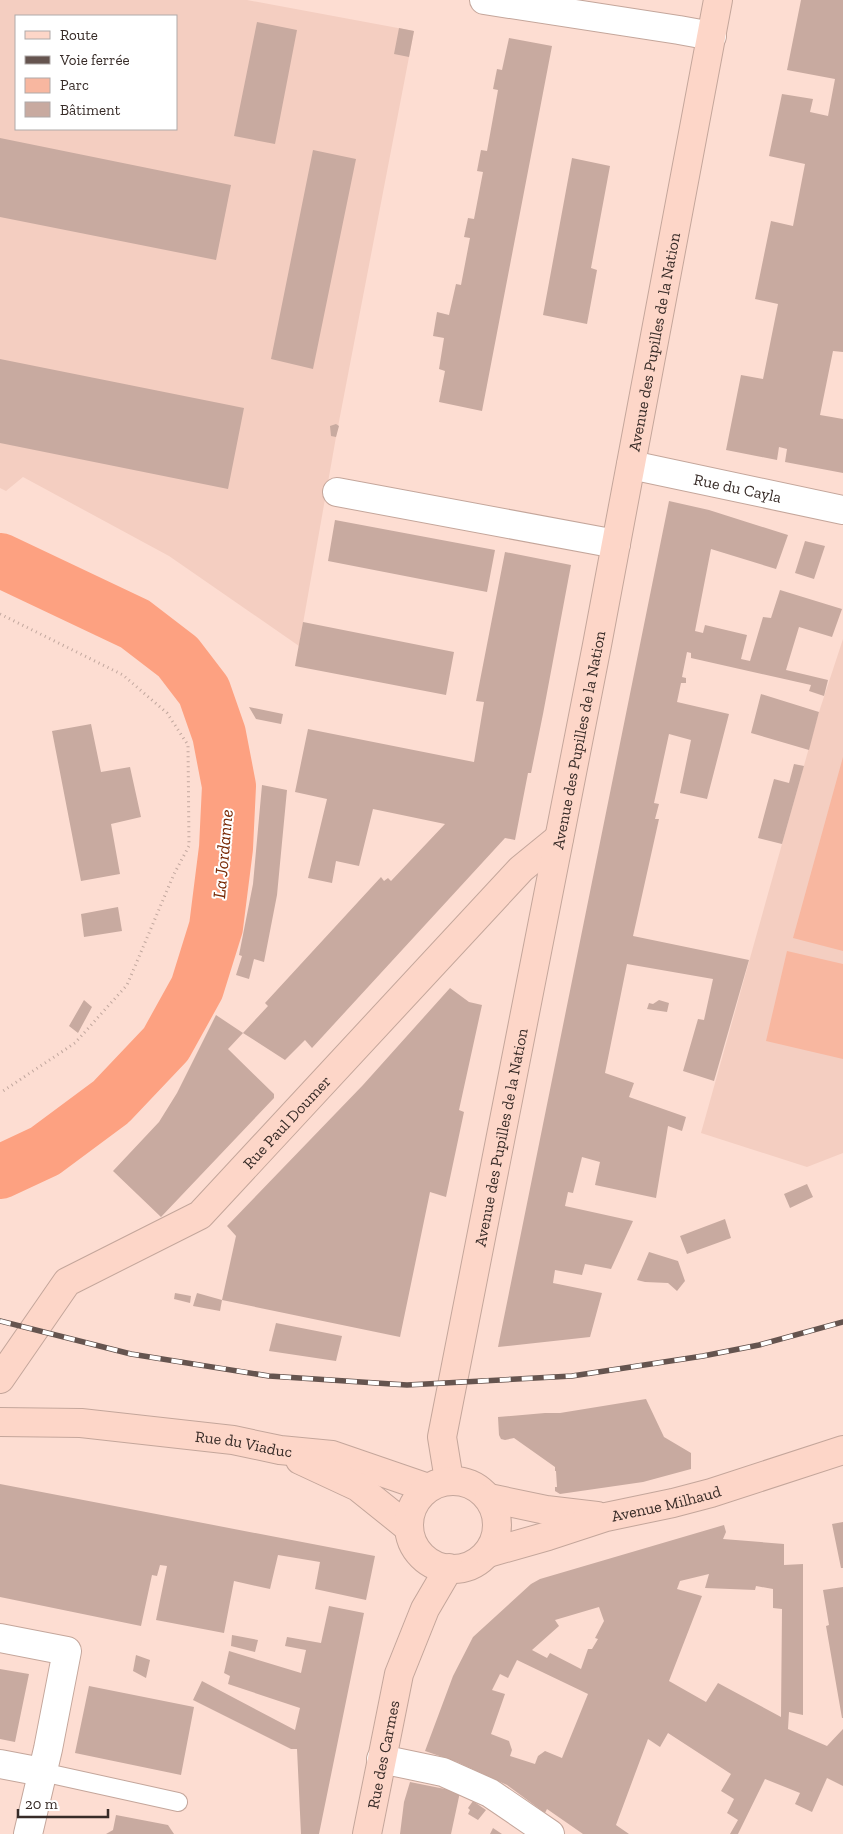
<svg xmlns="http://www.w3.org/2000/svg" width="843" height="1834" viewBox="0 0 843 1834" font-family="'Zilla Slab',serif">
<rect width="100%" height="100%" fill="#fdddd2"/>
<path fill="#f4cec1" fill-rule="evenodd" d="M 0,0 L 247,0 L 414,31 L 336,437 L 299,646 L 169,556 L 23,477 L 6,491 L 0,488 ZM 16,16 L 176,16 L 176,129 L 16,129 Z
M 843,639 L 843,1153 L 807,1167 L 701,1133 L 819,712 Z"/>
<path fill="#f8b7a0" d="M 843,757 L 843,951 L 793,938 Z
M 787,951 L 843,964 L 843,1059 L 766,1041 Z"/>
<path fill="#fda181" d="M 66,1136 L 2,1197 L 0,1198 L 0,1146 Z"/>
<g fill="none" stroke-linecap="round" stroke-linejoin="round">
<path stroke="#fda181" stroke-width="54" d="M 0,560 L 135,624 L 178,657 L 204,691 L 219,734 L 229,786 L 226,848 L 216,927 L 197,988 L 166,1044 L 111,1102 L 45,1151 L 0,1172"/>
</g>
<path fill="#c8aaa0" fill-rule="evenodd" d="M 801,0 L 843,0 L 843,352 L 833,351 L 820,415 L 843,419 L 843,473 L 785,462 L 787,449 L 779,447 L 777,460 L 726,450 L 741,375 L 763,379 L 778,304 L 755,299 L 771,221 L 793,226 L 805,164 L 769,156 L 782,94 L 813,99 L 810,112 L 828,116 L 835,79 L 787,70 Z
M 257,22 L 297,30 L 275,144 L 234,136 Z
M 399,28 L 414,31 L 409,57 L 394,54 Z
M 509,38 L 552,46 L 482,411 L 439,402 L 445,371 L 439,369 L 444,338 L 433,336 L 437,312 L 449,315 L 456,284 L 461,285 L 470,238 L 464,237 L 468,218 L 474,219 L 483,172 L 477,171 L 481,150 L 487,151 L 498,90 L 493,89 L 497,69 L 502,70 Z
M 0,138 L 231,185 L 216,260 L 0,217 Z
M 313,150 L 356,159 L 313,369 L 271,359 Z
M 572,158 L 610,166 L 591,268 L 597,270 L 587,324 L 543,315 Z
M 0,359 L 244,408 L 228,489 L 0,443 Z
M 336,424 L 339,426 L 336,437 L 331,436 L 330,426 Z
M 669,501 L 709,510 L 788,535 L 776,569 L 711,549 L 695,631 L 703,633 L 705,625 L 747,635 L 741,659 L 750,661 L 763,617 L 771,618 L 780,590 L 842,609 L 832,637 L 799,627 L 786,670 L 828,680 L 824,696 L 809,691 L 811,685 L 691,658 L 691,653 L 687,652 L 682,677 L 686,678 L 686,683 L 681,683 L 677,702 L 729,714 L 707,799 L 680,793 L 691,740 L 669,734 L 654,803 L 659,804 L 655,819 L 659,819 L 633,936 L 749,960 L 714,1081 L 683,1071 L 698,1019 L 704,1020 L 713,979 L 627,964 L 605,1073 L 634,1083 L 629,1097 L 686,1117 L 682,1131 L 668,1126 L 656,1198 L 595,1185 L 600,1162 L 582,1157 L 573,1193 L 568,1192 L 565,1206 L 633,1221 L 611,1269 L 585,1264 L 582,1275 L 555,1270 L 553,1283 L 602,1293 L 590,1337 L 498,1347 Z
M 335,520 L 495,550 L 487,592 L 328,561 Z
M 805,541 L 825,546 L 814,579 L 795,573 Z
M 505,552 L 571,565 L 543,714 L 531,773 L 528,773 L 515,840 L 505,838 L 312,1048 L 305,1040 L 285,1060 L 243,1033 L 268,1006 L 265,1003 L 381,877 L 384,881 L 388,878 L 391,881 L 445,824 L 373,809 L 359,866 L 336,861 L 332,883 L 308,878 L 327,799 L 295,792 L 308,729 L 474,762 L 484,702 L 476,701 Z
M 303,622 L 454,652 L 446,695 L 295,666 Z
M 761,694 L 819,712 L 809,750 L 751,733 Z
M 249,707 L 283,714 L 281,724 L 256,719 Z
M 91,724 L 101,772 L 130,767 L 141,817 L 111,824 L 120,874 L 81,881 L 52,731 Z
M 794,764 L 804,766 L 782,844 L 758,838 L 774,779 L 789,783 Z
M 262,785 L 287,790 L 277,895 L 264,962 L 254,959 L 249,979 L 236,975 L 242,956 L 239,955 L 253,884 Z
M 118,907 L 122,931 L 84,937 L 81,914 Z
M 450,988 L 469,1002 L 482,1005 L 459,1110 L 464,1112 L 446,1197 L 430,1192 L 400,1337 L 222,1300 L 236,1236 L 227,1226 L 363,1085 Z
M 84,1000 L 92,1007 L 78,1033 L 69,1026 Z
M 659,1000 L 669,1003 L 667,1012 L 647,1009 L 649,1003 L 653,1004 Z
M 216,1015 L 243,1033 L 228,1049 L 274,1094 L 274,1098 L 161,1217 L 113,1171 L 159,1122 L 177,1093 Z
M 807,1184 L 813,1197 L 790,1208 L 784,1194 Z
M 725,1219 L 731,1238 L 687,1254 L 680,1236 Z
M 649,1252 L 678,1261 L 685,1281 L 677,1291 L 668,1283 L 645,1282 L 637,1280 Z
M 175,1293 L 191,1296 L 190,1303 L 174,1299 Z
M 197,1293 L 222,1300 L 220,1311 L 193,1306 Z
M 276,1323 L 342,1336 L 336,1361 L 269,1351 Z
M 646,1399 L 664,1437 L 691,1453 L 691,1469 L 643,1482 L 560,1494 L 555,1491 L 555,1487 L 557,1487 L 556,1471 L 555,1471 L 555,1467 L 514,1438 L 505,1440 L 501,1439 L 499,1435 L 498,1417 L 545,1413 L 560,1413 Z
M 0,1484 L 375,1556 L 366,1600 L 315,1589 L 320,1562 L 278,1555 L 270,1589 L 234,1581 L 224,1633 L 156,1620 L 167,1566 L 160,1565 L 157,1576 L 152,1575 L 141,1626 L 0,1597 Z
M 843,1522 L 843,1568 L 841,1568 L 832,1524 Z
M 724,1525 L 726,1532 L 723,1539 L 784,1544 L 784,1565 L 803,1564 L 803,1715 L 789,1712 L 788,1729 L 827,1746 L 843,1729 L 843,1786 L 827,1778 L 812,1812 L 795,1804 L 800,1793 L 765,1779 L 738,1834 L 730,1834 L 738,1820 L 727,1813 L 734,1799 L 721,1791 L 731,1774 L 668,1733 L 660,1747 L 648,1739 L 616,1825 L 629,1834 L 583,1834 L 547,1809 L 545,1813 L 507,1785 L 457,1762 L 425,1751 L 453,1676 L 473,1637 L 531,1584 L 540,1579 ZM 709,1574 L 705,1588 L 755,1590 L 756,1586 L 773,1589 L 773,1608 L 782,1609 L 781,1717 L 718,1683 L 706,1702 L 669,1681 L 702,1596 L 677,1589 L 680,1581 ZM 599,1607 L 604,1621 L 595,1638 L 598,1639 L 592,1649 L 588,1649 L 581,1669 L 550,1653 L 547,1658 L 532,1650 L 559,1626 L 555,1620 ZM 517,1660 L 588,1694 L 562,1758 L 545,1751 L 538,1756 L 535,1764 L 510,1756 L 512,1750 L 509,1741 L 491,1734 L 505,1694 L 492,1690 L 500,1674 L 508,1678 Z
M 843,1587 L 843,1718 L 842,1718 L 826,1626 L 829,1625 L 823,1590 Z
M 329,1606 L 364,1613 L 319,1834 L 301,1834 L 297,1749 L 291,1749 L 193,1700 L 202,1681 L 295,1730 L 300,1708 L 228,1684 L 230,1676 L 224,1673 L 229,1651 L 301,1673 L 306,1650 L 285,1646 L 287,1637 L 321,1643 Z
M 232,1635 L 258,1640 L 255,1652 L 231,1646 Z
M 136,1655 L 150,1660 L 146,1678 L 133,1671 Z
M 0,1669 L 29,1674 L 15,1742 L 0,1739 Z
M 89,1686 L 194,1707 L 181,1775 L 75,1753 Z
M 410,1782 L 460,1792 L 451,1834 L 400,1834 L 404,1802 Z
M 473,1801 L 486,1810 L 478,1820 L 468,1814 L 470,1810 L 468,1808 Z
M 116,1815 L 168,1825 L 174,1834 L 106,1834 L 113,1830 Z
M 493,1828 L 502,1834 L 490,1834 Z"/>
<g fill="none" stroke-linecap="round" stroke-linejoin="round">
<g stroke="#c4a69b" stroke-width="20">
<path id="lane" d="M 42,1772 L 178,1802"/>
</g>
<g stroke="#c4a69b" stroke-width="30">
<g id="street">
<path d="M 484,0 L 679,30 L 712,36"/>
<path id="s1" d="M 631,465 L 843,510"/>
<path d="M 337,492 L 616,544"/>
<path d="M 0,1638 L 67,1651 L 48,1749 L 28,1834"/>
<path d="M 381,1759 L 443,1772 L 490,1793 L 550,1834"/>
<path d="M 0,1764 L 42,1772"/>
</g>
</g>
<g stroke="#c4a69b" stroke-width="30">
<g id="secondary">
<path id="s2" d="M 0,1379 L 67,1282 L 200,1215 L 521,869 L 559,838"/>
<path id="s3" d="M 0,1422 L 81,1423 L 233,1440 L 280,1450 L 332,1455 L 428,1488"/>
<path d="M 300,1460 L 358,1487 L 409,1528"/>
<path id="s4" d="M 449,1480 L 442,1437 L 597,645 L 718,0"/>
<circle cx="453" cy="1525" r="44"/>
<path d="M 489,1498 L 546,1510 L 597,1516"/>
<path id="s5" d="M 488,1553 L 548,1536 L 606,1517 L 673,1503 L 711,1493 L 843,1450"/>
<path id="s6" d="M 367,1834 L 399,1674 L 425,1609 L 449,1568"/>
</g>
</g>
<path stroke="#c1a79e" stroke-width="3" stroke-dasharray="1 4" stroke-linecap="butt" d="M 0,614 L 123,675 L 167,713 L 188,745 L 189,846 L 174,874 L 127,985 L 75,1043 L 0,1093"/>
<use href="#lane" stroke="#fff" stroke-width="18"/>
<use href="#street" stroke="#fff" stroke-width="28"/>
<use href="#secondary" stroke="#fdd6c8" stroke-width="28"/>
<g stroke="#65544f" stroke-width="5.5">
<path id="rail" d="M 0,1321 L 131,1354 L 269,1376 L 407,1385 L 572,1376 L 703,1356 L 759,1345 L 843,1322"/>
</g>
<use href="#rail" stroke="#fff" stroke-width="4" stroke-dasharray="11" stroke-linecap="butt"/>
</g>
<g text-anchor="middle" dominant-baseline="central" stroke-width="4" stroke-linejoin="round" paint-order="stroke">
<g font-size="16" fill="#372b27" stroke="#fff">
<text stroke="none"><textPath href="#s4" startOffset="1159">Avenue des Pupilles de la Nation</textPath></text>
<text stroke="none"><textPath href="#s1" startOffset="109">Rue du Cayla</textPath></text>
<text stroke="none"><textPath href="#s4" startOffset="754">Avenue des Pupilles de la Nation</textPath></text>
<text stroke="none"><textPath href="#s2" startOffset="394">Rue Paul Doumer</textPath></text>
<text stroke="none"><textPath href="#s4" startOffset="349">Avenue des Pupilles de la Nation</textPath></text>
<text stroke="none"><textPath href="#s3" startOffset="245">Rue du Viaduc</textPath></text>
<text stroke="none"><textPath href="#s5" startOffset="185">Avenue Milhaud</textPath></text>
<text stroke="none"><textPath href="#s6" startOffset="81">Rue des Carmes</textPath></text>
</g>
<g font-size="18" font-style="italic" fill="#782905" stroke="#fff">
<text transform="translate(223 854) rotate(-85)">La Jordanne</text>
</g>
</g>
<rect x="15" y="15" width="162" height="115" fill="#ffffff" stroke="#afaaa9"/>
<rect x="25" y="31" width="25" height="8" fill="#fdd6c8" stroke="#afaaa9"/>
<text x="60" y="40" font-size="15" fill="#372b27">Route</text>
<rect x="25" y="56" width="25" height="8" fill="#65544f" stroke="#afaaa9"/>
<text x="60" y="65" font-size="15" fill="#372b27">Voie ferrée</text>
<rect x="25" y="78" width="25" height="15" fill="#f8b7a0" stroke="#afaaa9"/>
<text x="60" y="90" font-size="15" fill="#372b27">Parc</text>
<rect x="25" y="102" width="25" height="15" fill="#c8aaa0" stroke="#afaaa9"/>
<text x="60" y="115" font-size="15" fill="#372b27">Bâtiment</text>
<path d="M18 1809v8h90v-8" fill="none" stroke="#372b27" stroke-width="2.5"/>
<text x="25" y="1809" font-size="15" fill="#372b27" stroke="#ffffff" stroke-width="4" paint-order="stroke">20 m</text>
</svg>
